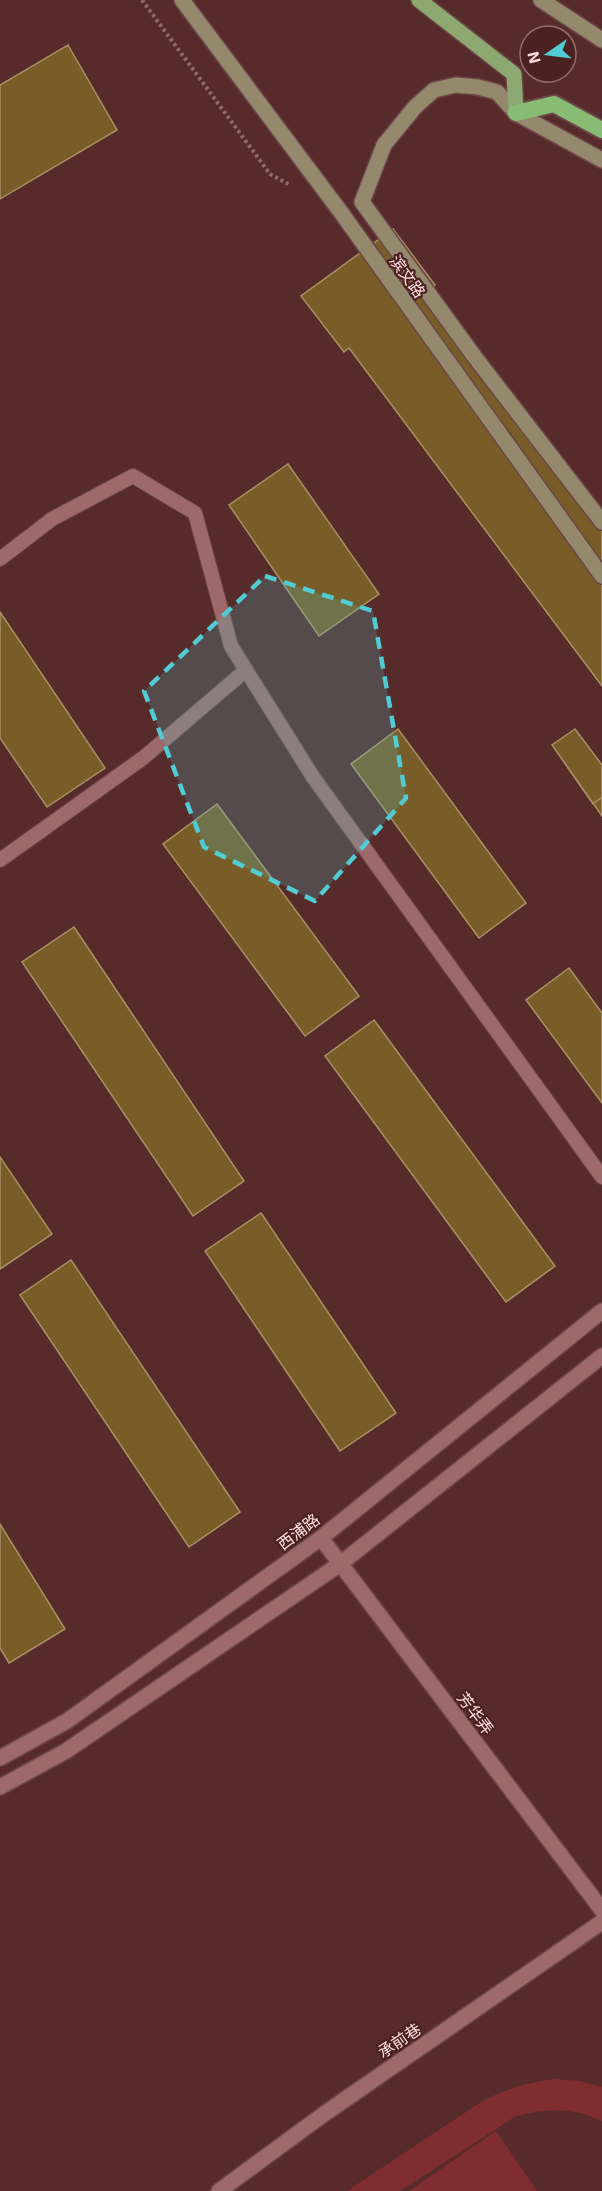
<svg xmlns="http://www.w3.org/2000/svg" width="602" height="2191" viewBox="0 0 602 2191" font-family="'Exo 2','Noto Sans SC',sans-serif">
<rect width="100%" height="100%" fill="#582b2b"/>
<path fill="#7f2d30" d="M 554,2079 L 579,2081 L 602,2087 L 602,2121 C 573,2107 547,2108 516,2116 L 400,2191 L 347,2191 L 481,2102 C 505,2089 526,2083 554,2079 Z
M 496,2131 L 537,2191 L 409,2191 Z"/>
<path fill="#795d28" stroke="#a99065" stroke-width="1.5" d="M 68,45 L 117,130 L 0,199 L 0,85 Z
M 393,229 L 435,285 L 430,292 L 602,525 L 602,686 L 349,348 L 344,352 L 301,296 Z
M 288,464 L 379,594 L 319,636 L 229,505 Z
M 0,612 L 105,768 L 47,807 L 0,738 Z
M 398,729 L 526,903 L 479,938 L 351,764 Z
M 575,729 L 602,765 L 602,816 L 552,745 Z
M 575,729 L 602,765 L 602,797 L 593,804 L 552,745 Z
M 217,804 L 359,996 L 305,1036 L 163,844 Z
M 74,927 L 244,1181 L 193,1216 L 22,962 Z
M 569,968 L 602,1013 L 602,1103 L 526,1000 Z
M 374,1020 L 555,1266 L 506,1302 L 325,1056 Z
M 0,1157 L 52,1234 L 0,1269 Z
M 261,1213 L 396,1413 L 340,1451 L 205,1251 Z
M 71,1260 L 240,1512 L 189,1547 L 20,1295 Z
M 0,1524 L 65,1629 L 9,1663 L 0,1648 Z"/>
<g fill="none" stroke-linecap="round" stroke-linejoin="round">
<g stroke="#6d4748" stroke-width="16">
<path id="service" d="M 0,559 L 52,519 L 133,476 L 195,513 L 231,646 L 313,777 L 602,1177
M 0,860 L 143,758 L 246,670"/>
</g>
<g stroke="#6d4748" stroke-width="18">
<path id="minor" d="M 321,1538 L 602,1910
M 219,2191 L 324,2114 L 602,1922"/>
</g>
<g stroke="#6d4748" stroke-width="18">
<path id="tertiary" d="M 0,1758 L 67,1721 L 321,1538 L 602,1311
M 0,1787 L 66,1751 L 340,1564 L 602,1356"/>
</g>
<g stroke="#6d4748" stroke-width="18">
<path id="secondary" d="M 182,0 L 340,211 L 602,576
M 541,0 L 602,40
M 602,160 L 516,113 L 497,92 L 478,87 L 456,85 L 434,90 L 415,107 L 384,145 L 362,202 L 474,356 L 602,522"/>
</g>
<g stroke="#6d4748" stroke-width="18">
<path id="primary" d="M 419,0 L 514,74 L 516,113"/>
</g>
<g stroke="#6d4748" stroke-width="20">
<path id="trunk" d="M 516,113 L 554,104 L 602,130"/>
</g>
<path stroke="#916a69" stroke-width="4" stroke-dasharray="3 3" stroke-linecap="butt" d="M 142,0 L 270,174 L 290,185"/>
<use href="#service" stroke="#9d6a69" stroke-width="14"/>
<use href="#minor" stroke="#9d6a69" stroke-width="15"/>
<use href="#tertiary" stroke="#9d6a69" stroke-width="15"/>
<use href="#secondary" stroke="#95896d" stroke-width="15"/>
<use href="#primary" stroke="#8da871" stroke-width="15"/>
<use href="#trunk" stroke="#88bc74" stroke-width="16"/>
</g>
<path fill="#51ccd4" fill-opacity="0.2" stroke="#51ccd4" stroke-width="4.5" stroke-dasharray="12 8" stroke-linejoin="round" d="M 265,576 L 373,611 L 406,798 L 315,901 L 204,847 L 144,691 Z"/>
<g text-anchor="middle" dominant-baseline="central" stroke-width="4.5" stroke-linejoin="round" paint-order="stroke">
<g font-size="16" fill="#fbdedd" stroke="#4c2121">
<text transform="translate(408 276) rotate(54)">滨文路</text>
<text transform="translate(298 1531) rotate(-37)">西浦路</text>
<text transform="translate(476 1713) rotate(53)">芳华弄</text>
<text transform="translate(399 2040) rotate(-34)">承前巷</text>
</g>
</g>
<g transform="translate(548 54) rotate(256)"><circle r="28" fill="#4c2121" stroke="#926d6c" stroke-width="1.5"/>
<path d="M0-4.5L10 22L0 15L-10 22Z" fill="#51ccd4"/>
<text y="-9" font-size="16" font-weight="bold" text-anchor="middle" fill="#fbdedd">N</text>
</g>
</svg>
